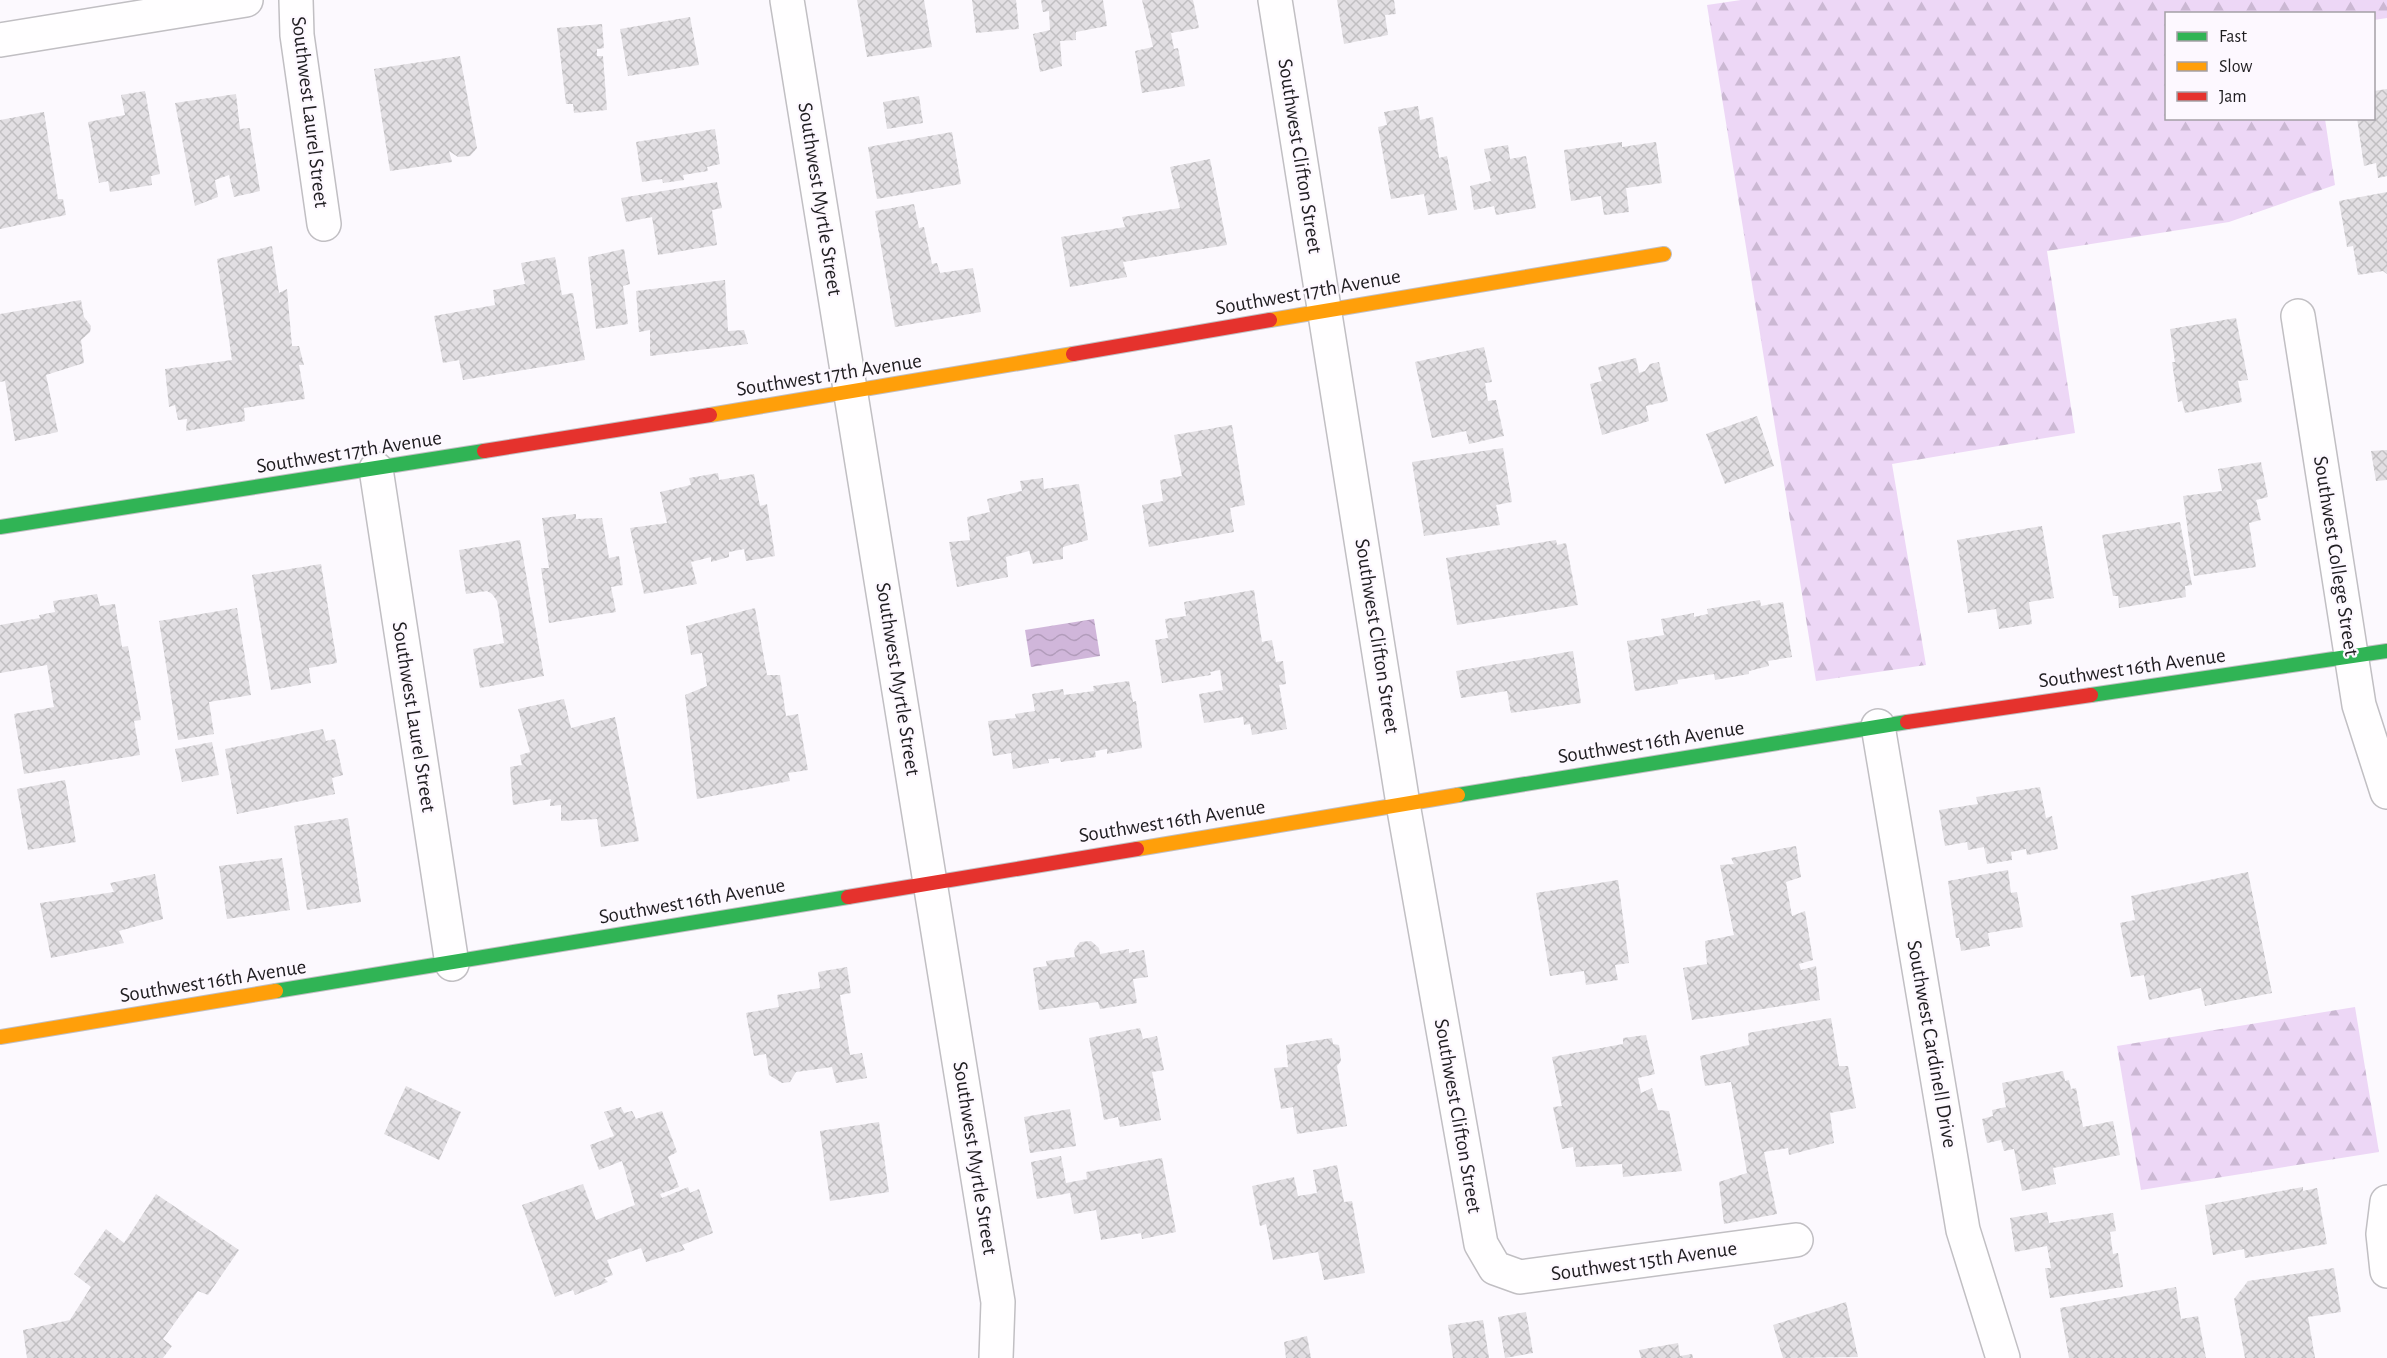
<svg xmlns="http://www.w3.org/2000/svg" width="2387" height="1358" viewBox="0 0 2387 1358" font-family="'Alegreya Sans',sans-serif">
<defs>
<pattern id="forest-firs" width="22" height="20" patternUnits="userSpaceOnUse" patternTransform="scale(1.5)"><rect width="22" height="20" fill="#edd7f6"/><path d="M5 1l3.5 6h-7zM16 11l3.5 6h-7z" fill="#cbb8d3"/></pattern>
<pattern id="water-waves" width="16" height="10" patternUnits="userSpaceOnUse" patternTransform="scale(1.5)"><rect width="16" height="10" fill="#d0b6da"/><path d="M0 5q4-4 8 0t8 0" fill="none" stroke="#b29cbb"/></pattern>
<pattern id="building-cross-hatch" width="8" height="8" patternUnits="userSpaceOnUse" patternTransform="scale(1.5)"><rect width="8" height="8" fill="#e2dfe3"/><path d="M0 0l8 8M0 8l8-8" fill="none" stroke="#c1bfc2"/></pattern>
</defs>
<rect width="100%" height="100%" fill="#fcf9fe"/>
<path fill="url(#forest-firs)" d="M 1741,0 L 2387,0 L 2387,18 L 2374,20 L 2374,14 L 2166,14 L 2166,118 L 2325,119 L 2335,185 L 2229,222 L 2047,251 L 2075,433 L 1892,464 L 1926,665 L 1816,681 L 1707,5 Z
M 2355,1007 L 2379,1152 L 2141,1190 L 2117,1046 Z"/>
<path fill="url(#water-waves)" d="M 1094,619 L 1100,656 L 1031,667 L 1025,630 Z"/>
<path fill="url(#building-cross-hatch)" d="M 857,0 L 924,0 L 932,47 L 867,57 Z
M 972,0 L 1016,0 L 1019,29 L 976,33 Z
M 1041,0 L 1103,0 L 1107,26 L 1076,32 L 1076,40 L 1060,41 L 1062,66 L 1040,72 L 1033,34 L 1050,30 L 1049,11 L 1043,12 Z
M 1142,0 L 1193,0 L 1199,28 L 1171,33 L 1174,49 L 1178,48 L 1185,86 L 1142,93 L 1135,51 L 1153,47 Z
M 1337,0 L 1394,0 L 1396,14 L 1385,15 L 1388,35 L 1344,44 Z
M 690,17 L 699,65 L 628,76 L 620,29 Z
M 602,24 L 604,48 L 597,49 L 597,56 L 603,56 L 607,110 L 574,113 L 573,104 L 566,104 L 557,28 Z
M 460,56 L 477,148 L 470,156 L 458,157 L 449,151 L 452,162 L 390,171 L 374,69 Z
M 2387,89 L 2387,176 L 2378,178 L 2376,163 L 2364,166 L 2357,118 L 2374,118 L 2374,91 Z
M 145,91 L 160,174 L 151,176 L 152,185 L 110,192 L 108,181 L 99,183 L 88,122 L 125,115 L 121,95 Z
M 236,94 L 240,129 L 250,128 L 260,191 L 234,197 L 229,175 L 215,180 L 218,197 L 195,206 L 175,103 Z
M 919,96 L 923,123 L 887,129 L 883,102 Z
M 1418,106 L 1420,120 L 1433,117 L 1439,158 L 1447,156 L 1457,210 L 1428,215 L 1424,194 L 1391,199 L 1378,127 L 1387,125 L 1384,112 Z
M 44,112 L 58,199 L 63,199 L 66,215 L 0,229 L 0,120 Z
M 715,129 L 720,164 L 707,167 L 708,171 L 683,175 L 684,180 L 663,183 L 662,179 L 642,182 L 636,142 Z
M 952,132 L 961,184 L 877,199 L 868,147 Z
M 1622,142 L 1622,147 L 1656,142 L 1662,183 L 1626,188 L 1629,212 L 1604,215 L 1601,196 L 1571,201 L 1564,150 Z
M 1508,145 L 1510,159 L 1526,156 L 1536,208 L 1496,215 L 1494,206 L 1474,210 L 1470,186 L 1491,181 L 1484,149 Z
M 1210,159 L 1227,245 L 1123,262 L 1127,277 L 1070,287 L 1061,237 L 1125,227 L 1122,217 L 1180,208 L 1170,167 Z
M 717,182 L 722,208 L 712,210 L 717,245 L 658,255 L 652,217 L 626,222 L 621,198 Z
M 2387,192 L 2387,274 L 2383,271 L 2358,275 L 2353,246 L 2347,247 L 2339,201 Z
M 914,204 L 919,228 L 924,227 L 932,264 L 937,263 L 940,273 L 973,268 L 981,312 L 895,327 L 875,211 Z
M 272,246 L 279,293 L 287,289 L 292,346 L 299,346 L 304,365 L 299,365 L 305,399 L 244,408 L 245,421 L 186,431 L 187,419 L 178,420 L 175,405 L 169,407 L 165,369 L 232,360 L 217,259 Z
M 624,249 L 630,284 L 623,286 L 628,324 L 596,329 L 588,257 Z
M 555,257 L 562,295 L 573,293 L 585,360 L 463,380 L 459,360 L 443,363 L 434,316 L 495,305 L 493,290 L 525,284 L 521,263 Z
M 725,280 L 728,331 L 744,330 L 748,344 L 650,356 L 650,330 L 639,332 L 636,291 Z
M 81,300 L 84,317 L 91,326 L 90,332 L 81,340 L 84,363 L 46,375 L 58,432 L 15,441 L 5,381 L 0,382 L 0,314 Z
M 2236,318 L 2248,380 L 2238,381 L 2242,402 L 2185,413 L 2182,401 L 2178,402 L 2172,362 L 2175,362 L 2170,329 Z
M 1484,347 L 1492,382 L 1485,383 L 1488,401 L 1496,400 L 1504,436 L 1469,444 L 1466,431 L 1432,438 L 1415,362 Z
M 1636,358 L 1639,373 L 1645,371 L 1650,364 L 1659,362 L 1668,401 L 1646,406 L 1649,421 L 1602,435 L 1590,384 L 1602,381 L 1598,367 Z
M 1757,416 L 1774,466 L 1725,484 L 1706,434 Z
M 1232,425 L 1245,505 L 1230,508 L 1234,532 L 1149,547 L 1142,505 L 1163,501 L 1160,480 L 1182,476 L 1174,435 Z
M 1503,448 L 1512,502 L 1496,505 L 1500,525 L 1424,536 L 1412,462 Z
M 2387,450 L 2387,480 L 2376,481 L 2371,451 Z
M 2261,462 L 2268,497 L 2256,500 L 2261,520 L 2249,523 L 2256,567 L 2194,576 L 2183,496 L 2222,491 L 2218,469 Z
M 718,473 L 719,480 L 754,474 L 760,506 L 767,504 L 775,556 L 746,561 L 744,549 L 729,552 L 729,557 L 711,562 L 711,557 L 691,562 L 697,584 L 644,594 L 630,528 L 667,523 L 660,492 L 691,485 L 689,478 Z
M 1043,478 L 1044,489 L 1079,484 L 1088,540 L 1063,547 L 1063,559 L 1033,564 L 1029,551 L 1006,557 L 1008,577 L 957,587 L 949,542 L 970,540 L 967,517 L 990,512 L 987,499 L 1022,491 L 1020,481 Z
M 576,514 L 576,519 L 602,518 L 609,558 L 619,556 L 623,585 L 611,587 L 616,612 L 549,623 L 541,568 L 549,568 L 542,518 Z
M 2180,522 L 2192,585 L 2185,586 L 2186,597 L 2119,608 L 2118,596 L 2113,596 L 2102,535 Z
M 2042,526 L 2054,598 L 2029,602 L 2032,624 L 1999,629 L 1996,609 L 1968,613 L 1957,540 Z
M 520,540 L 544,676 L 480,688 L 473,649 L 504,643 L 497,601 L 492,594 L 487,591 L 466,594 L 459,550 Z
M 1556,540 L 1557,545 L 1566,543 L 1578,605 L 1457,625 L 1446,558 Z
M 321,564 L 337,663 L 309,668 L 311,683 L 271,690 L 252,575 Z
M 1254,590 L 1262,642 L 1272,640 L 1276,662 L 1283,661 L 1286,684 L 1279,685 L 1287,729 L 1252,735 L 1250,724 L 1244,725 L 1243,717 L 1204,723 L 1199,694 L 1223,690 L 1220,670 L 1210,672 L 1211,675 L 1162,683 L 1155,640 L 1168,638 L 1165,619 L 1186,616 L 1184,602 Z
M 97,594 L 100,606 L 115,604 L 122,647 L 128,646 L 141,720 L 134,721 L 140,755 L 24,774 L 14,714 L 54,707 L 47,665 L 0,673 L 0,625 L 40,618 L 39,615 L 55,612 L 53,601 Z
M 1760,600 L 1761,606 L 1783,602 L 1792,657 L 1768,661 L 1769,666 L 1749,671 L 1749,674 L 1715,680 L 1714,674 L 1677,680 L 1678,684 L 1635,691 L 1627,641 L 1664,635 L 1661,619 L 1694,613 L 1694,617 L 1708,614 L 1707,609 Z
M 237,608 L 251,695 L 209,702 L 214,734 L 178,740 L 159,621 Z
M 755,608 L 767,675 L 780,675 L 786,716 L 798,714 L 808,770 L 788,773 L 790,781 L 697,799 L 685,695 L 707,686 L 702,653 L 691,655 L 686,626 Z
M 1573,651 L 1581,703 L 1511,713 L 1507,691 L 1461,698 L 1456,671 Z
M 1129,681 L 1133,702 L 1136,701 L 1142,748 L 1107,754 L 1107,749 L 1095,751 L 1096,757 L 1061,762 L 1060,758 L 1048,759 L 1049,763 L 1013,769 L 1011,753 L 993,756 L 988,721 L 1016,718 L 1015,714 L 1035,711 L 1032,694 L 1063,689 L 1064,695 L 1094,691 L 1093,686 Z
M 564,699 L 571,728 L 615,717 L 639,841 L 601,847 L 597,819 L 561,821 L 561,805 L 550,806 L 551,799 L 513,805 L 510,767 L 522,765 L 520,755 L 530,752 L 518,709 Z
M 323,729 L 326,741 L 335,739 L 343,775 L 332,778 L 335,794 L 237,814 L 225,749 Z
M 212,742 L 219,775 L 182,782 L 175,749 Z
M 65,780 L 76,842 L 28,850 L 17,789 Z
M 2040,787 L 2046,818 L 2052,816 L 2058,849 L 2027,855 L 2026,849 L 2011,852 L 2012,860 L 1987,864 L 1984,847 L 1968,850 L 1967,842 L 1945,846 L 1939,810 L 1978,804 L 1976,797 Z
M 348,818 L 361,902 L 307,910 L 294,826 Z
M 1796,846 L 1801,877 L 1786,882 L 1792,916 L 1805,911 L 1813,960 L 1799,964 L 1801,970 L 1816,966 L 1820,1000 L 1692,1020 L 1683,968 L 1707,964 L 1705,941 L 1734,935 L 1720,865 L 1734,864 L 1731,858 Z
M 282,858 L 290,910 L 227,919 L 219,866 Z
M 2008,870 L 2011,893 L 2017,892 L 2023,927 L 1988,933 L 1990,946 L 1961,951 L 1959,938 L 1956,938 L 1948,881 Z
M 2248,872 L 2272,993 L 2205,1006 L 2201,988 L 2149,1000 L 2144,975 L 2131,977 L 2120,923 L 2135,920 L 2131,896 Z
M 155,874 L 163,919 L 119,931 L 124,943 L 51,958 L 40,903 L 114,892 L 110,883 Z
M 1618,880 L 1629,963 L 1615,965 L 1618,980 L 1586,985 L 1584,971 L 1550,976 L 1536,893 Z
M 1091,941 L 1099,948 L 1100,954 L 1129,949 L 1129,953 L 1144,950 L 1148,977 L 1133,979 L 1137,1003 L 1100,1009 L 1098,1002 L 1039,1010 L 1033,968 L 1047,966 L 1046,961 L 1075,957 L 1074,950 L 1080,942 Z
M 847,967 L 851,993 L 840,995 L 850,1055 L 862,1053 L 867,1078 L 836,1083 L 832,1067 L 796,1072 L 790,1082 L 782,1083 L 769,1075 L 766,1054 L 754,1056 L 746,1013 L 779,1007 L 777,995 L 820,988 L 818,972 Z
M 1831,1018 L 1839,1066 L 1848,1066 L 1856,1108 L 1830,1113 L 1834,1143 L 1789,1155 L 1788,1148 L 1764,1152 L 1777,1214 L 1724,1224 L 1719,1182 L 1747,1173 L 1731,1082 L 1705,1086 L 1700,1056 L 1749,1045 L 1748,1033 Z
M 1140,1028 L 1143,1039 L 1157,1036 L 1164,1070 L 1152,1072 L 1161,1120 L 1120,1127 L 1118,1117 L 1104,1120 L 1089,1038 Z
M 1646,1035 L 1655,1074 L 1638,1078 L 1641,1093 L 1652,1088 L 1658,1110 L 1669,1111 L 1682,1171 L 1623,1177 L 1622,1164 L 1576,1167 L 1573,1147 L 1562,1149 L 1553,1107 L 1562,1106 L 1552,1057 L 1623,1044 L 1623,1038 Z
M 1332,1038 L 1333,1044 L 1339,1045 L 1341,1061 L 1337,1066 L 1347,1126 L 1297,1134 L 1293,1107 L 1281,1109 L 1274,1068 L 1288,1067 L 1286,1045 Z
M 2063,1071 L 2065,1081 L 2069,1080 L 2071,1089 L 2076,1088 L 2083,1127 L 2113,1121 L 2120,1155 L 2053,1168 L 2056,1184 L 2022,1191 L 2014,1149 L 2004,1151 L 2001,1140 L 1987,1143 L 1982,1119 L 1993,1116 L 1992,1110 L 2006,1107 L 2002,1083 Z
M 406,1086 L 461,1112 L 439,1160 L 384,1134 Z
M 621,1107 L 624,1113 L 632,1111 L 636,1119 L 662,1111 L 677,1152 L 668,1157 L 679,1187 L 660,1194 L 662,1198 L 688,1187 L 690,1193 L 699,1189 L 713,1233 L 682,1245 L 685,1250 L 646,1262 L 641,1248 L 607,1260 L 613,1275 L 604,1278 L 608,1282 L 575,1295 L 573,1290 L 555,1297 L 522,1205 L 583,1184 L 596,1220 L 635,1205 L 622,1161 L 599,1170 L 590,1145 L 614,1136 L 604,1112 Z
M 1070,1109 L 1076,1146 L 1030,1153 L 1024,1117 Z
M 879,1122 L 889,1192 L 830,1201 L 820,1131 Z
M 1061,1156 L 1066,1183 L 1087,1179 L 1086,1172 L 1162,1158 L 1176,1232 L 1142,1239 L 1141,1233 L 1101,1240 L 1096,1210 L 1074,1214 L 1070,1193 L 1037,1199 L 1031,1162 Z
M 1337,1165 L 1344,1202 L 1352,1201 L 1365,1273 L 1324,1280 L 1318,1252 L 1273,1260 L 1266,1224 L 1260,1226 L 1252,1186 L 1294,1177 L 1298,1196 L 1317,1193 L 1313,1170 Z
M 2303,1187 L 2303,1191 L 2317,1188 L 2327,1244 L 2245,1258 L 2244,1249 L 2213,1255 L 2205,1205 Z
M 156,1194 L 239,1250 L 208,1295 L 198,1291 L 163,1339 L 172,1346 L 163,1358 L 27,1358 L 23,1330 L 70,1320 L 91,1287 L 74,1274 L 106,1229 L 124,1243 Z
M 2047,1212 L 2049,1223 L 2113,1213 L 2116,1231 L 2110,1232 L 2113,1254 L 2118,1253 L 2123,1287 L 2050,1298 L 2045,1268 L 2051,1268 L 2047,1246 L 2015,1252 L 2010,1218 Z
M 2334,1268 L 2341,1312 L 2308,1317 L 2315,1358 L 2245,1358 L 2234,1299 L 2248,1281 Z
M 2176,1287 L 2181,1319 L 2198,1316 L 2206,1358 L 2069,1358 L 2060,1308 Z
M 1846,1302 L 1858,1357 L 1783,1358 L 1773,1325 Z
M 1526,1312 L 1533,1353 L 1505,1358 L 1498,1317 Z
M 1483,1320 L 1489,1358 L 1453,1358 L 1448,1325 Z
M 1307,1336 L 1311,1358 L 1286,1358 L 1284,1342 Z
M 1678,1343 L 1680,1356 L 1692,1354 L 1693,1358 L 1641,1358 L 1639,1350 Z"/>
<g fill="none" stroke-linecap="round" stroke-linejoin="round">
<g stroke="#c1bfc3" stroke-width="36">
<path id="street" d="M 296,0 L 297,35 L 324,224
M 787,0 L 998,1302 L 996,1358
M 1275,0 L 1403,804 L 1481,1244 L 1495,1268 L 1520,1277 L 1796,1240
M 0,40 L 246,0
M 2298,316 L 2359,705 L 2387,792
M 376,469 L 452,964
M 1878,726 L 1963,1230 L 2003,1358
M 2387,1202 L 2383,1234 L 2387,1271"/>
</g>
<g stroke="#c1bfc3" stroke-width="16">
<path id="fast" d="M 0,527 L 484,451
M 2091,695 L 2387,651
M 1458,795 L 1907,722
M 276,991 L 848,897"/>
</g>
<g stroke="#c1bfc3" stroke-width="16">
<path id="slow" d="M 1270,320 L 1664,254
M 710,415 L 1073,354
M 1137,849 L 1458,795
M 0,1037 L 276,991"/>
</g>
<g stroke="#c1bfc3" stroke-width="16">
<path id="jam" d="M 1073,354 L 1270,320
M 484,451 L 710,415
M 1907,722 L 2091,695
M 848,897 L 1137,849"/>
</g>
<use href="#street" stroke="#fffeff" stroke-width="33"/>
<use href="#fast" stroke="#30b455" stroke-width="14"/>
<use href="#slow" stroke="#ff9f0a" stroke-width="14"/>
<use href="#jam" stroke="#e5322d" stroke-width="14"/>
</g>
<g text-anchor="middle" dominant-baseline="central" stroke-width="4.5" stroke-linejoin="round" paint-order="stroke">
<g font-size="21" fill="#1f1d20" stroke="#fdf8ff">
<text transform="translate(310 112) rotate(83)">Southwest Laurel Street</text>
<text transform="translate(1300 156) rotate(81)">Southwest Clifton Street</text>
<text transform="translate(820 199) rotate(81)">Southwest Myrtle Street</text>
<text transform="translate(1308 292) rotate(-10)">Southwest 17th Avenue</text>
<text transform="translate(829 375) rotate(-9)">Southwest 17th Avenue</text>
<text transform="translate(349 452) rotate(-9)">Southwest 17th Avenue</text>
<text transform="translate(2336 556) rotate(81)">Southwest College Street</text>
<text transform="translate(1377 636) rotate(81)">Southwest Clifton Street</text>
<text transform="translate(2132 668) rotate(-8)">Southwest 16th Avenue</text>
<text transform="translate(898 679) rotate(81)">Southwest Myrtle Street</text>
<text transform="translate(414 717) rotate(81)">Southwest Laurel Street</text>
<text transform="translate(1651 742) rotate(-9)">Southwest 16th Avenue</text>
<text transform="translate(1172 821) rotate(-9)">Southwest 16th Avenue</text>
<text transform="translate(692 901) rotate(-10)">Southwest 16th Avenue</text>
<text transform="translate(213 981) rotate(-9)">Southwest 16th Avenue</text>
<text transform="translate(1932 1044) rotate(80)">Southwest Cardinell Drive</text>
<text transform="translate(1458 1116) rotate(80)">Southwest Clifton Street</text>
<text transform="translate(975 1158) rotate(81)">Southwest Myrtle Street</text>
<text transform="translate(1644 1261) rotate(-8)">Southwest 15th Avenue</text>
</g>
</g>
<rect x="2165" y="12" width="210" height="108" fill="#fdf8ff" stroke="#a4a0a6" stroke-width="1.5"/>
<rect x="2177" y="32" width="30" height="9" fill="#30b455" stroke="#a4a0a6" stroke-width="1.5"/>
<text x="2219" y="42" font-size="18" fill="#1f1d20">Fast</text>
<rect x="2177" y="62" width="30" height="9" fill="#ff9f0a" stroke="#a4a0a6" stroke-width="1.5"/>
<text x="2219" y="72" font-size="18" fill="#1f1d20">Slow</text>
<rect x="2177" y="92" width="30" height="9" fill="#e5322d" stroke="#a4a0a6" stroke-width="1.5"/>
<text x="2219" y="102" font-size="18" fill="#1f1d20">Jam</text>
</svg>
